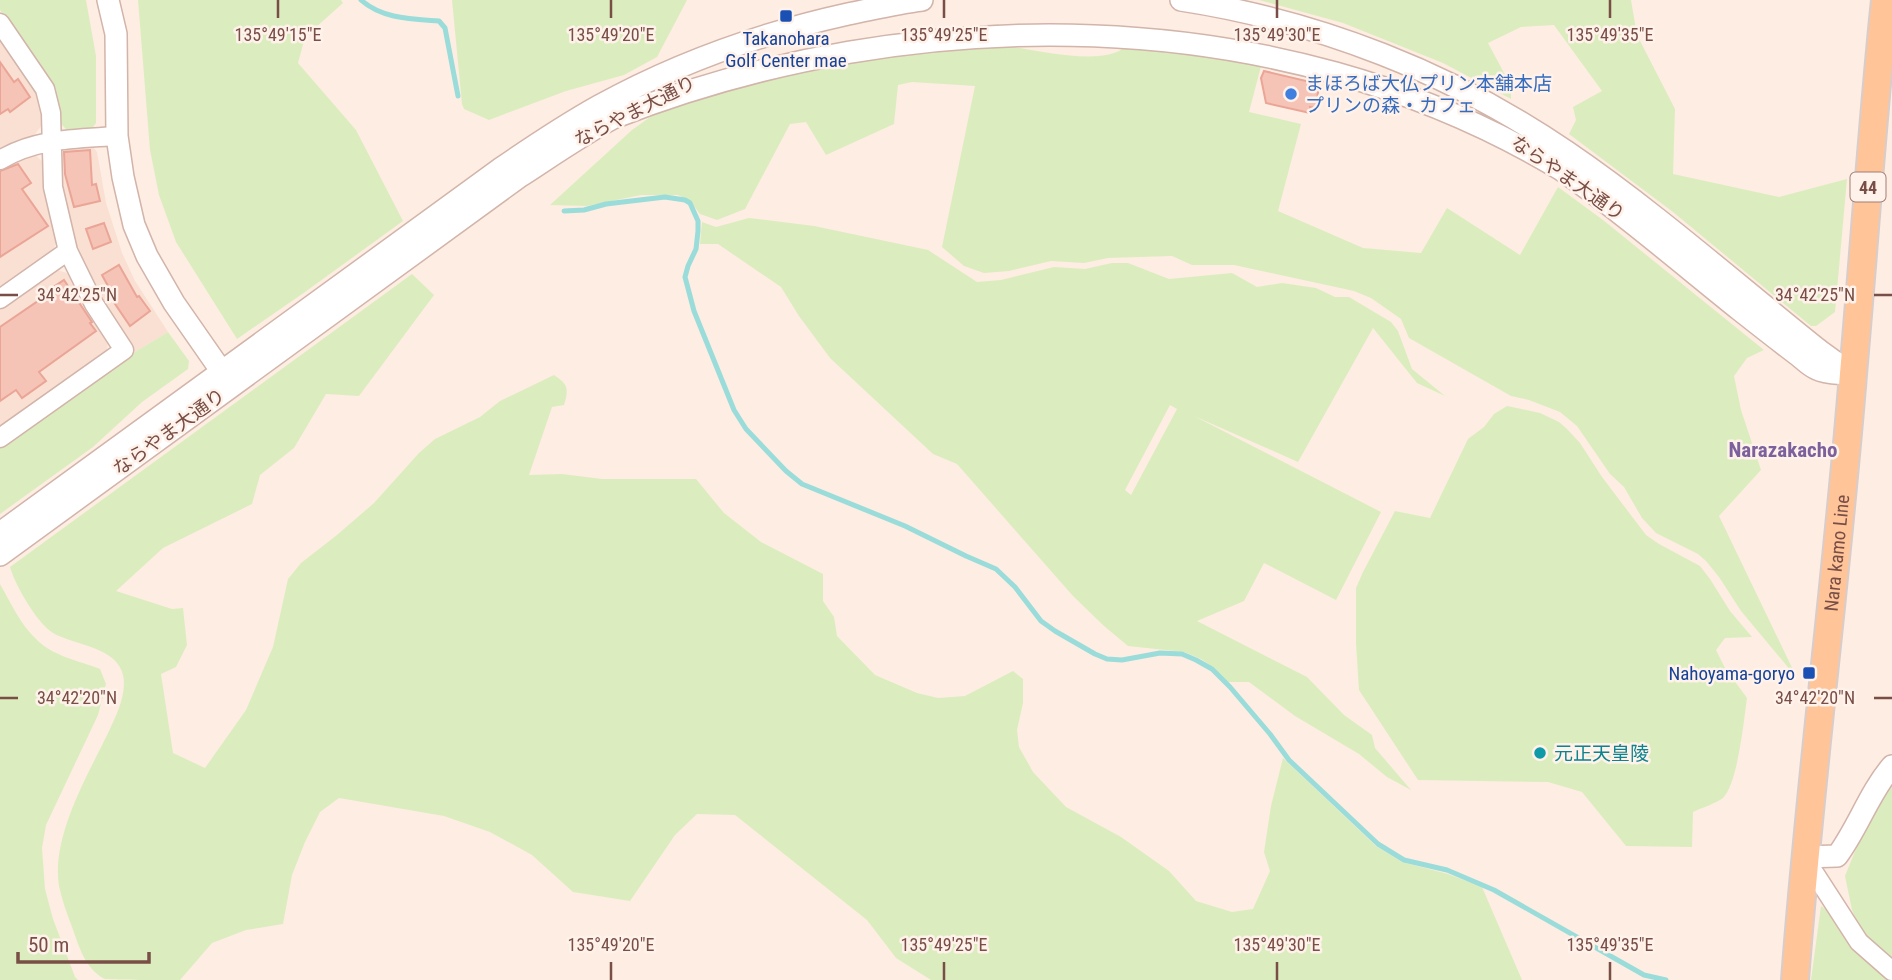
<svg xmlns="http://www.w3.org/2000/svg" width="1892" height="980" viewBox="0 0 1892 980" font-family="'Roboto Condensed','Noto Sans JP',sans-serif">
<rect width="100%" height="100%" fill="#feede2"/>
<path fill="#f9e0d2" d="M 0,41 L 24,72 L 39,97 L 42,125 L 35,134 L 0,150 Z
M 92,146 L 97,152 L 106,203 L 122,253 L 135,281 L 168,332 L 135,352 L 105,310 L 82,264 L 66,211 L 59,157 L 69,147 Z
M 34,154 L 43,162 L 46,200 L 57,240 L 52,253 L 0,289 L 0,170 L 22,158 Z
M 57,270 L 67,273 L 95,323 L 108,341 L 107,351 L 0,428 L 0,310 Z"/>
<path fill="#dbedbf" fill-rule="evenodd" d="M 0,0 L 86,0 L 96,56 L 96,123 L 91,130 L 68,131 L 59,122 L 51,85 L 0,10 Z
M 138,0 L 341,0 L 343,3 L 305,37 L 298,63 L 356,130 L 403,221 L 305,292 L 237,339 L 176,242 L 159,195 L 150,150 Z
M 452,0 L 687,0 L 657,57 L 624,75 L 566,91 L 489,120 L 464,109 L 462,104 Z
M 1259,0 L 1631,0 L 1637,35 L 1675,109 L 1673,174 L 1779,197 L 1847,179 L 1835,312 L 1816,326 L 1811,326 L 1673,212 L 1569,134 L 1576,120 L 1573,107 L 1602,91 L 1554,25 L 1521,27 L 1488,43 L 1511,86 L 1511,99 L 1443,63 L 1343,23 Z
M 999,24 L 1002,45 C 1031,49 1098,66 1122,49 C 1129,45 1134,35 1139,28 L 1182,33 L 1201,44 L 1265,51 L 1249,112 L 1301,124 L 1278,211 L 1363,248 L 1421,253 L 1447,208 L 1520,255 L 1558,187 L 1603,220 L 1764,350 L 1747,358 L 1734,376 L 1741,410 L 1761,470 L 1719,516 L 1797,678 L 1741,611 L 1719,577 L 1706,561 L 1698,554 L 1656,533 L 1642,518 L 1624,487 L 1610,474 L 1577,426 L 1560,412 L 1529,400 L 1511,396 L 1409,338 L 1401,319 L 1371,298 L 1354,291 L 1234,265 L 1192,265 L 1172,256 L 1108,258 L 1084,263 L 1051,261 L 1009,271 L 984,273 L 964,266 L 942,247 L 975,86 L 912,82 L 898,85 L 894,124 L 826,155 L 806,122 L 790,124 L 745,209 L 717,220 L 700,214 L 691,202 L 678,195 L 641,195 L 587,206 L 550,205 L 632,130 L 653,115 L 708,91 L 891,37 Z
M 749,218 L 814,226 L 928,250 L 977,282 L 1001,280 L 1054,267 L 1085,269 L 1112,263 L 1128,263 L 1169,279 L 1232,273 L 1257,287 L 1282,283 L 1316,288 L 1335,297 L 1349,297 L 1391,322 L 1398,331 L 1412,369 L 1445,396 L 1417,383 L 1373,328 L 1298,462 L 1194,416 L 1381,512 L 1336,600 L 1264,563 L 1244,601 L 1197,621 L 1307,677 L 1344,715 L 1372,735 L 1375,748 L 1411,790 L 1387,777 L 1359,754 L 1295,716 L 1249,682 L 1227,682 L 1213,667 L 1201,659 L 1184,652 L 1128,646 L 1104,626 L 1073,596 L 957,464 L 933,454 L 830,358 L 799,316 L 781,287 L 718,244 L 700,244 L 702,222 L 716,227 ZM 1170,405 L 1177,409 L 1131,495 L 1125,490 Z
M 412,274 L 434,295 L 359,396 L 326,394 L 294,448 L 260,475 L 252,504 L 163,548 L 116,591 L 172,609 L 183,608 L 187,645 L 176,667 L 161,674 L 173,753 L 205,768 L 246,710 L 273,647 L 288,579 L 301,563 L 337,535 L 374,503 L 419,453 L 435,439 L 480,417 L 500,401 L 554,375 C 568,384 569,389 564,405 L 552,407 L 529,475 L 562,474 L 602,479 L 696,479 L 724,513 L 761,542 L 823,574 L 823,601 L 834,617 L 837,636 L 875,675 L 917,693 L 938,698 L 965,696 L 1013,671 L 1023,679 L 1023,703 L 1017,730 L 1019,747 L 1033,772 L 1066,807 L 1121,837 L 1169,871 L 1196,901 L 1232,912 L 1253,909 L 1270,871 L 1264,852 L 1271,806 L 1283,758 L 1376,846 L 1402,862 L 1448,874 L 1482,887 L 1522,980 L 931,980 L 896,958 L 867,920 L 735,815 L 697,814 L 675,835 L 630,901 L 573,892 L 532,855 L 490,832 L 444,816 L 339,798 L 320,812 L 305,842 L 292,875 L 283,924 L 246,930 L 212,943 L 180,980 C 165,980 116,980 105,979 C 98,976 90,968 86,961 C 80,951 76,938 72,927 C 67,914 62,900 59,886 C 51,836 88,775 109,731 C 117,714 127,693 123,675 C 117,647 74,645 53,633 C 37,623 15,585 10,567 Z
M 168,332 L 189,361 L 188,369 L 142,402 L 93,447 L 0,514 L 0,448 L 135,352 Z
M 1507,406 L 1540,413 L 1559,422 L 1567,429 L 1580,443 L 1602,477 L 1646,535 L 1659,544 L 1700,566 L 1710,579 L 1730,611 L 1752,637 L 1725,638 L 1716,650 L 1725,668 L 1747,698 C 1744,719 1738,783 1723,798 C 1717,803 1701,808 1693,812 L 1692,847 L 1626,846 L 1582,792 L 1548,782 L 1418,780 L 1359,690 L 1356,643 L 1356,588 L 1363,572 L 1395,511 L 1430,518 L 1468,439 L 1484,427 L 1494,414 Z
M 0,584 C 11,603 20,624 36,639 C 52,656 80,661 100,669 L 106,684 L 98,715 L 46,825 L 42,848 L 45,889 L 53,919 L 75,977 L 78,980 L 0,980 Z
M 1892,781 L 1892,963 L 1864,938 L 1852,910 L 1845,876 L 1858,844 Z
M 1821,906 L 1832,913 L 1863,957 L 1888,980 L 1811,980 Z"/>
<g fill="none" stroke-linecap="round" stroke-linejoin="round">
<path stroke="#9adcd9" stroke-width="5" d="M 361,0 C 382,19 412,19 439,21 L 445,28 L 458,96
M 564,211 L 584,210 L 606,204 L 665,197 L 685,200 L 690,203 L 698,221 L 698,231 L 696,249 L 688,266 L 685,277 L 694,311 L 734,410 L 746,429 L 786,471 L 802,484 L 905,526 L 966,556 L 996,569 L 1015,587 L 1041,621 L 1055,631 L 1095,654 L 1107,659 L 1122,660 L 1160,653 L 1182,654 L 1196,660 L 1212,669 L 1230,687 L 1270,734 L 1289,760 L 1378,844 L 1404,860 L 1447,870 L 1494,890 L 1644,975 L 1666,980"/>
</g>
<path fill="#f6c3b7" stroke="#eaa596" stroke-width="2" d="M 0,62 L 14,82 L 18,79 L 30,97 L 10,112 L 8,109 L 0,114 Z
M 1264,71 L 1319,84 L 1316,108 L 1310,107 L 1310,113 L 1266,103 L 1261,78 Z
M 90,150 L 92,185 L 96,184 L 100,201 L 74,207 L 65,174 L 64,152 Z
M 18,164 L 31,183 L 22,189 L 48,226 L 0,257 L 0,171 Z
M 104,223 L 111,242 L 93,249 L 86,229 Z
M 119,265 L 137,297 L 139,296 L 150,311 L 130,326 L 111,298 L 114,297 L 102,275 Z
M 64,280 L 92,322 L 90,323 L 96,331 L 39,372 L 46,381 L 22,398 L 16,390 L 0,401 L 0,327 L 48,294 L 46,292 Z"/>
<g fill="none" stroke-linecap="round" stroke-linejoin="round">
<g stroke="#d2b4aa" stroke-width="21">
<path id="minor" d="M 0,23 L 45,89 L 51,113 L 53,187 L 68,251 L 94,304 L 124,350 L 0,438
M 0,160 C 36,138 76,139 117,136
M 0,299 L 68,251
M 1804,857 L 1859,942 L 1892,971"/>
</g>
<g stroke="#d2b4aa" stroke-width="24">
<path id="tertiary" d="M 108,0 L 116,34 L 117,136 L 123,177 L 134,225 L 147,256 L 174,303 L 229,382
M 1181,0 C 1318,21 1452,73 1567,152 C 1655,212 1736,284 1820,351 L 1849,372
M 0,533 L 500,169 C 532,147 565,125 599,106 C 677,63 762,33 848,14 C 873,9 897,3 922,0
M 0,555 L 519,177 C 550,157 580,136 613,118 C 914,0 1279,0 1560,169 C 1623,213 1681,263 1741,311 C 1760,326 1779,341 1799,356 C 1804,360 1811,367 1817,369 C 1827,374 1842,373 1853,375
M 1804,857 L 1837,856 C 1858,828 1869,793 1892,766"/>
</g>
<g stroke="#d9cdcb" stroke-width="30">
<g id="primary">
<path id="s1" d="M 1795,980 C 1810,778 1837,577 1853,374 C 1864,250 1872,125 1885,0"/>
</g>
</g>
<use href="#minor" stroke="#fff" stroke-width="18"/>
<use href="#tertiary" stroke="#fff" stroke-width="21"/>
<use href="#primary" stroke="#ffc498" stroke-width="26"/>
</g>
<path fill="none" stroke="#784e46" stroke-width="2.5" d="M 278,0 L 278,18M 611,0 L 611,18M 944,0 L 944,18M 1277,0 L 1277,18M 1610,0 L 1610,18M 0,295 L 18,295M 1874,295 L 1892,295M 0,698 L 18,698M 1874,698 L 1892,698M 611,962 L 611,980M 944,962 L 944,980M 1277,962 L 1277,980M 1610,962 L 1610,980"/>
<g fill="#1a4fb4" stroke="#fff2ea" stroke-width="2.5">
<rect x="779" y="9" width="14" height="14" rx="3.5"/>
<rect x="1802" y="666" width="14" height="14" rx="3.5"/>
</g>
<circle fill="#3f7fe0" stroke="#fff2ea" stroke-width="2.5" cx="1291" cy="94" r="7"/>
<circle fill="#0f9aa8" stroke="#fff2ea" stroke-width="2.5" cx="1540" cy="753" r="7"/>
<g text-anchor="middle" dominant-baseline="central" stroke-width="5" stroke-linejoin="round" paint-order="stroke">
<rect fill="#fff2ea" stroke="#a07f77" stroke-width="2" x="1850.5" y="172.5" width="35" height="29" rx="5"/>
<g font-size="18" font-weight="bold" fill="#784e46">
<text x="1868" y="187">44</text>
</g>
<g font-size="19" fill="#164399" stroke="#fff2ea">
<text x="786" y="38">Takanohara<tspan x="786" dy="22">Golf Center mae</tspan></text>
<text x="1795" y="673" text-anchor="end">Nahoyama-goryo</text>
</g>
<g font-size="19" fill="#366cbe" stroke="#fff2ea" text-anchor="start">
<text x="1305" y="83">まほろば大仏プリン本舗本店<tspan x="1305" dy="22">プリンの森・カフェ</tspan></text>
</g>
<g font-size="19" fill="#784e46" stroke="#fff2ea">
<text transform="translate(635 111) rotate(-27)">ならやま大通り</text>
<text transform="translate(1568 178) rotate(35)">ならやま大通り</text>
<text transform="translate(169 432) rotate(-36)">ならやま大通り</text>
<text stroke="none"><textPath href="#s1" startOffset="429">Nara kamo Line</textPath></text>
</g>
<g font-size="19" fill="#0d838f" stroke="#fff2ea" text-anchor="start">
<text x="1554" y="753">元正天皇陵</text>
</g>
<g font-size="21" font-weight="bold" fill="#7c619c" stroke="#fff2ea">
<text x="1783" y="450">Narazakacho</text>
</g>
</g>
<g font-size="18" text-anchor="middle" fill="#784e46" stroke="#fff2ea" stroke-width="5" stroke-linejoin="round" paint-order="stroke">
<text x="278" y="41">135°49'15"E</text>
<text x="611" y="41">135°49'20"E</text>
<text x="944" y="41">135°49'25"E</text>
<text x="1277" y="41">135°49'30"E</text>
<text x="1610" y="41">135°49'35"E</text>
<text x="77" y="301">34°42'25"N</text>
<text x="1815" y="301">34°42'25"N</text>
<text x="77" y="704">34°42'20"N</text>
<text x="1815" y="704">34°42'20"N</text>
<text x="611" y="951">135°49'20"E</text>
<text x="944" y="951">135°49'25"E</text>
<text x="1277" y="951">135°49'30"E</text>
<text x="1610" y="951">135°49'35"E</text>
</g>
<path d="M18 952v10h131v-10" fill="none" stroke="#784e46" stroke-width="3.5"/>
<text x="28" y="952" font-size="21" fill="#784e46" stroke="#fff2ea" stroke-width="5" paint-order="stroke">50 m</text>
</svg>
